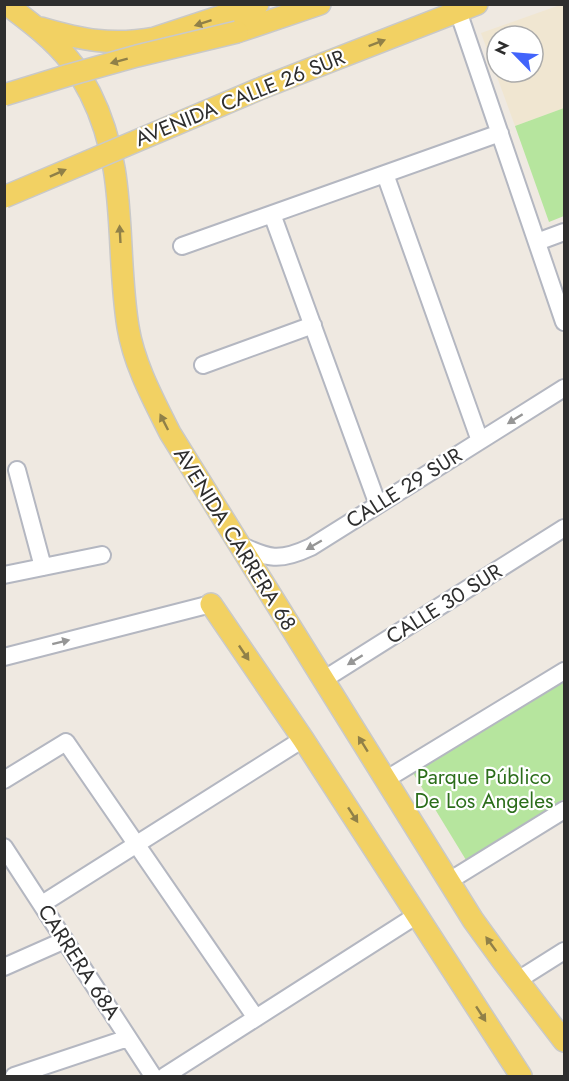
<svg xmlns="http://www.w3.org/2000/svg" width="569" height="1081" viewBox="0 0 569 1081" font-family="Jost,sans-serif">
<rect width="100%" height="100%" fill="#efe9e1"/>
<path fill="#f0e6d1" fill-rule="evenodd" d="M 560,5 L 564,5 L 564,108 L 515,126 L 481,33 ZM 497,36 L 533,36 L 533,72 L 497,72 Z"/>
<path fill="#b6e59e" d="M 564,108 L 564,216 L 549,222 L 515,126 Z
M 564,681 L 564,799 L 466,860 L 413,773 Z"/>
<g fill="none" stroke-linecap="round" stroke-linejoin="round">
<g stroke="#b4b7c1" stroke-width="20">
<path id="minor" d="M 458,11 L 564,322
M 385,174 L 480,441
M 272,214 L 378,505
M 537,242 L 564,232
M 182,246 L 500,133
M 203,365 L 313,325
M 17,470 L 43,567
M 238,544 C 269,559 279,562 311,547 L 564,388
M 4,575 L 102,555
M 4,657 L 211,604
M 323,680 L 564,528
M 4,780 L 66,742 L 256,1018
M 385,780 L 564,671
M 4,847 L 153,1076
M 449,881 L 564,810
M 42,904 L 303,739
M 4,967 L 65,940
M 518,980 L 564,951
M 14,1076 L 128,1038
M 165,1076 L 417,915"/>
</g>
<g stroke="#c9c9c9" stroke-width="24">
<path id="major" d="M 6,4 C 30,22 53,39 71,62 C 79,71 84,83 90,93 C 129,170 115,246 128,327 C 134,364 153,399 170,433 L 473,920 L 502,960 L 564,1041
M 41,28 C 82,40 112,46 155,38 L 258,4
M 237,32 L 320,4
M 264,87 L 477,4
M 211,604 L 303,739 L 521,1076"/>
</g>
<use href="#minor" stroke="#fff" stroke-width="16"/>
<use href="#major" stroke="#f2d163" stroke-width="21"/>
<g stroke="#c9c9c9" stroke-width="24" stroke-linecap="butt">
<path id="major-bridge" d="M 4,95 L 69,75 L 137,56 L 237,32
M 4,197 L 264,87"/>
</g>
<use href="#major-bridge" stroke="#f2d163" stroke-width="21"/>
</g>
<defs><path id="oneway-solid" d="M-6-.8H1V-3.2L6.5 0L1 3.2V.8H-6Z" transform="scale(1.5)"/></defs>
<g fill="#908048">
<use href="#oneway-solid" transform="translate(203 23) rotate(162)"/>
<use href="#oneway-solid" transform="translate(377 43) rotate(-21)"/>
<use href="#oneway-solid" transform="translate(119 61) rotate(165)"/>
<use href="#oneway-solid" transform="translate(58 173) rotate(-24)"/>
<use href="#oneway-solid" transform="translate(120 234) rotate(-93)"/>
<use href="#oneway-solid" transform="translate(164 422) rotate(-117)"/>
<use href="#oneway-solid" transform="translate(244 653) rotate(56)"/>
<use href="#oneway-solid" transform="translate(363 744) rotate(-122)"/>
<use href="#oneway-solid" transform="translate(353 815) rotate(57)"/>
<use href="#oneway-solid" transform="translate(491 944) rotate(-126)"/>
<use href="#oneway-solid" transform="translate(481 1014) rotate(57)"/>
</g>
<g fill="#969696">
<use href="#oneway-solid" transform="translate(515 419) rotate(148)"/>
<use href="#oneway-solid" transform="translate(314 545) rotate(150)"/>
<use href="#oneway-solid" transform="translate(61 642) rotate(-14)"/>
<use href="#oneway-solid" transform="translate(355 660) rotate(148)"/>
</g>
<g text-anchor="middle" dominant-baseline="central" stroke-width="4.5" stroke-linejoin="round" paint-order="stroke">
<g font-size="21" fill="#2e2e2e" stroke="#fff">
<text transform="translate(240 98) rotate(-22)">AVENIDA CALLE 26 SUR</text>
<text transform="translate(404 488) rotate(-32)">CALLE 29 SUR</text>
<text transform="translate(235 539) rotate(58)">AVENIDA CARRERA 68</text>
<text transform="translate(444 604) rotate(-32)">CALLE 30 SUR</text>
<text transform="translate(79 962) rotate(57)">CARRERA 68A</text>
</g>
<g font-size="21" fill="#2c6e1b" stroke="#fff">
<text x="484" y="777">Parque Público<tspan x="484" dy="24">De Los Angeles</tspan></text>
</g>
</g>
<rect width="569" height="1081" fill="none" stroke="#2e2e2e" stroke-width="12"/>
<g transform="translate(515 54) rotate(295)"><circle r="28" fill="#ffffff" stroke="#ababab" stroke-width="1.5"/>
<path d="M0-4.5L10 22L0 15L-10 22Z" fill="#4264fb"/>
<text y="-9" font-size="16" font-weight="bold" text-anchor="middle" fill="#2e2e2e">N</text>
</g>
</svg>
